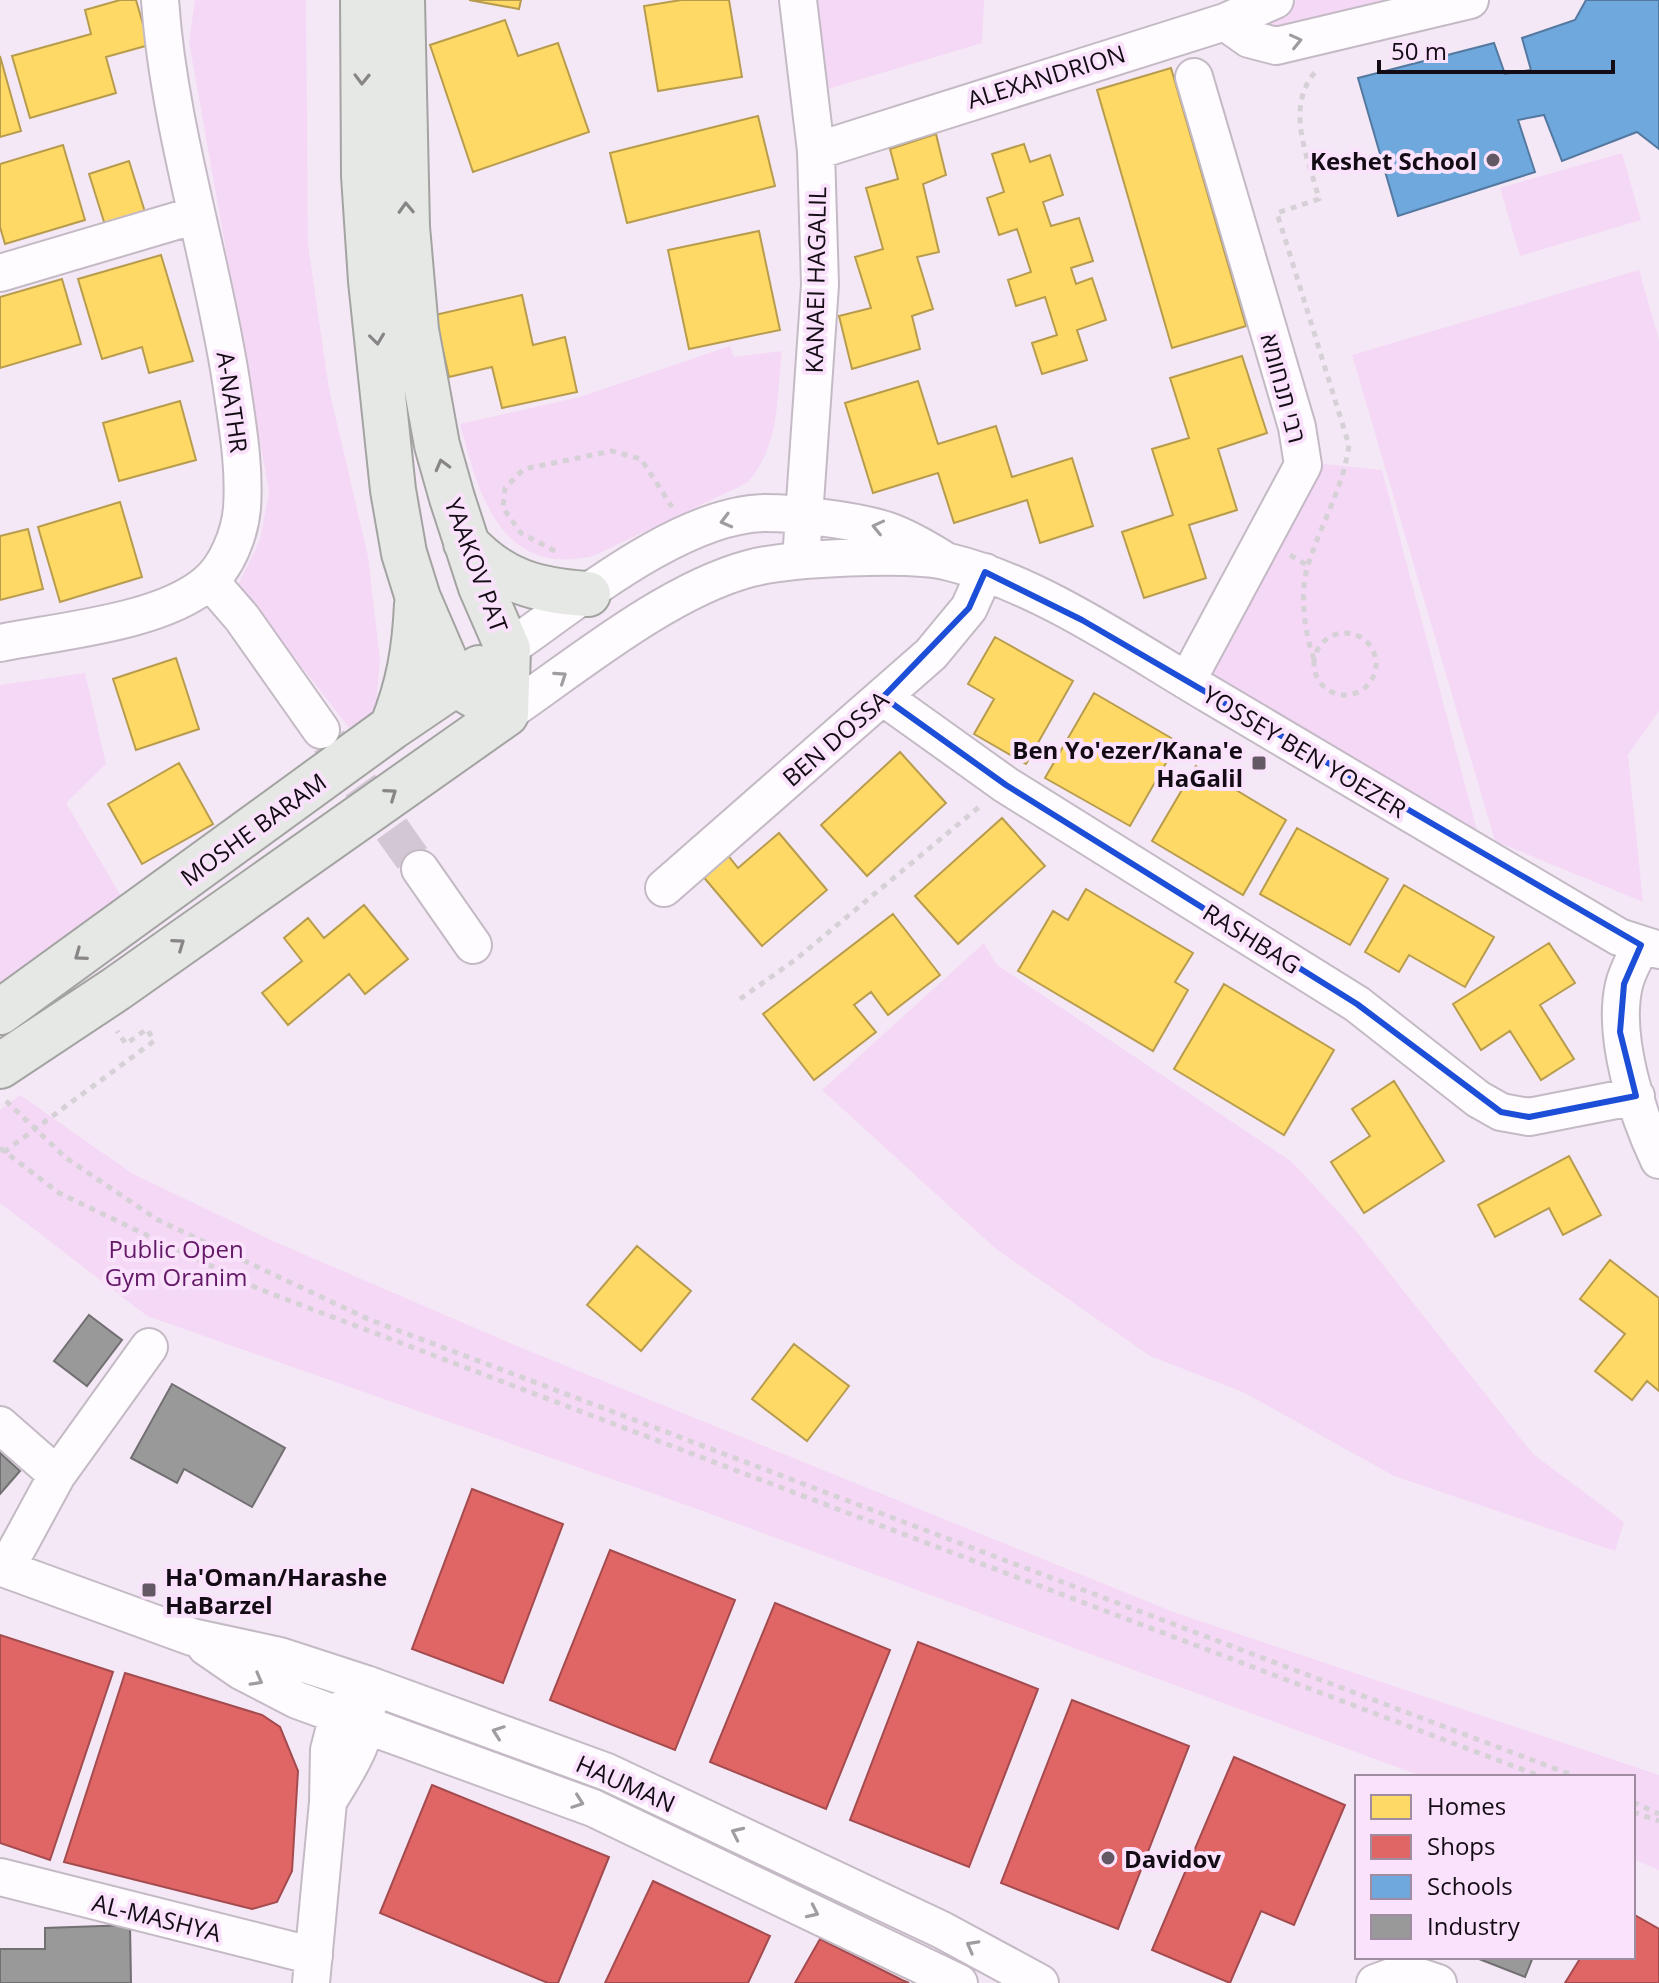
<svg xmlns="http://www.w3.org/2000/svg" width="1659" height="1983" viewBox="0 0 1659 1983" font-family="'Open Sans',Heebo,sans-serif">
<rect width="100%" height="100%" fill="#f5e8f6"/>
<path fill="#f4d8f5" d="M 195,0 L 306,0 L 308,245 L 329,389 L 368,556 L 380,660 L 376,704 L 357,738 L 238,585 L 260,540 L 269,492 L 189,42 Z
M 817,0 L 984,0 L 982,43 L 828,89 Z
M 1297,0 L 1419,0 L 1287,30 L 1264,27 Z
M 1622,153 L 1641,220 L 1520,256 L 1500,188 Z
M 1639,270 L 1659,340 L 1659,711 L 1628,755 L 1643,902 L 1495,841 L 1352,355 Z
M 730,346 L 734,357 L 782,351 C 776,401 781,444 747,483 L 593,556 C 501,577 479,496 460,424 L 580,397 Z
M 1314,463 L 1382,470 L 1480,842 L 1200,689 Z
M 85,673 L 106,764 L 66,803 L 128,908 L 0,989 L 0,685 Z
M 984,943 L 996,964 L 1292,1162 L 1357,1232 L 1533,1454 L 1624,1522 L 1615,1551 L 1394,1476 L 1245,1393 L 1150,1356 L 996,1249 L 822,1090 Z
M 20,1095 L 133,1174 L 273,1241 L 517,1346 L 1176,1613 L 1659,1775 L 1659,1870 L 1633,1859 L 1633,1777 L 1424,1777 L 700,1510 L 147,1316 L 0,1203 L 0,1110 Z"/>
<path fill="#ffd966" stroke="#b89c4e" stroke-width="2" d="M 120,0 L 136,0 L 149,45 L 106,57 L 116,93 L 30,118 L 12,56 L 91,34 L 85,10 Z
M 469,0 L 521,0 L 519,9 Z
M 681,0 L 729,0 L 742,77 L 658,91 L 644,6 Z
M 505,20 L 518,56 L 558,43 L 589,132 L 473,172 L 430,45 Z
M 0,56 L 21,131 L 0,137 Z
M 1171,68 L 1246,326 L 1172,348 L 1097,90 Z
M 758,116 L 775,186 L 627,223 L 610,153 Z
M 936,134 L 946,175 L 923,184 L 939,252 L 917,257 L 933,309 L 912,316 L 920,349 L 852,369 L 839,316 L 871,308 L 855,257 L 883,249 L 866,188 L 898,179 L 890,149 Z
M 1024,144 L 1030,162 L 1050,155 L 1063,195 L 1043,202 L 1051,226 L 1079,218 L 1093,261 L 1071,268 L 1076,284 L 1092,278 L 1106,320 L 1077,330 L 1087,360 L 1042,374 L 1032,343 L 1057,335 L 1045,297 L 1016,306 L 1008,280 L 1031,272 L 1017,229 L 999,235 L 987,198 L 1004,192 L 992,154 Z
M 63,145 L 85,220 L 5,244 L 0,227 L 0,164 Z
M 129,161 L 145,212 L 105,225 L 89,174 Z
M 759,231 L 780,330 L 689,349 L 668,250 Z
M 161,255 L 193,361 L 149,373 L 142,347 L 102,359 L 78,279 Z
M 62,279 L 81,344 L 0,368 L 0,297 Z
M 522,295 L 533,345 L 565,337 L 577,392 L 502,408 L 492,367 L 449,377 L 435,315 Z
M 1242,356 L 1267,433 L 1218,449 L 1237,510 L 1189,525 L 1206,578 L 1144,598 L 1122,532 L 1173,515 L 1152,449 L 1189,438 L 1170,378 Z
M 918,381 L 938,444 L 996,426 L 1012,477 L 1072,458 L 1093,526 L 1040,543 L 1027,500 L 954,523 L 938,473 L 873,493 L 845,403 Z
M 180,401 L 196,460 L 119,481 L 103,423 Z
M 120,502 L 142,577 L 60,602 L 38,527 Z
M 28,529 L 43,589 L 0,600 L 0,536 Z
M 995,637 L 1073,681 L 1026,764 L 974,734 L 994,699 L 968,684 Z
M 176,658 L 199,729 L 136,750 L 113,679 Z
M 1094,693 L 1178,742 L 1130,826 L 1045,778 Z
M 900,752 L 946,803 L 867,876 L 821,825 Z
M 179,763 L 213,824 L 142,864 L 108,804 Z
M 1196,766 L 1286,820 L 1243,895 L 1152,841 Z
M 1002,818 L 1045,866 L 958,944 L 915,896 Z
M 1297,828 L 1388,879 L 1350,945 L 1260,894 Z
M 779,833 L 827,890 L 762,946 L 701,874 L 726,853 L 738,868 Z
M 1404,885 L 1494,937 L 1465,987 L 1409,955 L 1399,972 L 1365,952 Z
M 1086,889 L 1193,953 L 1175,982 L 1188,990 L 1153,1051 L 1018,971 L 1053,911 L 1068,920 Z
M 364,905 L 408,959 L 365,994 L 349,974 L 288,1025 L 262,993 L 302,961 L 284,938 L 308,918 L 324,938 Z
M 893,914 L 940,975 L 888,1015 L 871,992 L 854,1005 L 876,1032 L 814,1080 L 763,1014 Z
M 1549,943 L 1575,983 L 1540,1005 L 1574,1059 L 1541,1080 L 1510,1031 L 1481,1050 L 1453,1004 Z
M 1224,984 L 1334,1050 L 1284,1135 L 1174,1069 Z
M 1394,1081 L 1444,1161 L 1364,1213 L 1331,1162 L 1370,1136 L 1352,1109 Z
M 1569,1156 L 1601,1215 L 1563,1235 L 1549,1208 L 1495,1237 L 1478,1205 Z
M 637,1246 L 691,1291 L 641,1351 L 587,1305 Z
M 1610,1260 L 1659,1298 L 1659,1391 L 1647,1381 L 1632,1400 L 1595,1371 L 1625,1334 L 1580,1299 Z
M 794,1344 L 849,1386 L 807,1441 L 752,1399 Z"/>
<path fill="#e06666" stroke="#a34b4e" stroke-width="2" d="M 472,1489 L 563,1524 L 503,1683 L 412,1649 Z
M 610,1550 L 735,1600 L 675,1750 L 550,1700 Z
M 775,1603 L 890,1650 L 826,1809 L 710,1762 Z
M 0,1635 L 113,1672 L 50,1860 L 0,1843 Z
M 918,1642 L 1038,1689 L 969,1867 L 850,1820 Z
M 125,1673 L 262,1715 L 280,1727 L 298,1771 L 292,1871 L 277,1902 L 252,1909 L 64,1862 Z
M 1072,1700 L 1189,1746 L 1118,1929 L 1001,1883 Z
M 1234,1757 L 1345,1805 L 1294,1925 L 1261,1911 L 1230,1983 L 1152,1950 Z
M 432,1785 L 609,1857 L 558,1983 L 548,1983 L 380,1913 Z
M 653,1881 L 770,1936 L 748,1983 L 605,1983 Z
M 1633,1914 L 1659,1929 L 1659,1983 L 1565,1983 L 1581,1957 L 1633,1957 Z
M 820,1939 L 902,1980 L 909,1983 L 795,1983 Z"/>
<path fill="#6fa8dc" stroke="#5479a0" stroke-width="2" d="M 1586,0 L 1659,0 L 1659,149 L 1637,132 L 1562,161 L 1544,115 L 1518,120 L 1535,172 L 1398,216 L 1358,78 L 1494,43 L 1505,74 L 1531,70 L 1522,38 L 1575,20 Z"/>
<path fill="#999" stroke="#716f71" stroke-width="2" d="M 89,1315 L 122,1340 L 87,1386 L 54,1361 Z
M 172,1384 L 285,1448 L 252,1507 L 184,1469 L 177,1483 L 131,1458 Z
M 0,1453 L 20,1471 L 0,1494 Z
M 130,1925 L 131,1983 L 0,1983 L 0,1949 L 45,1949 L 45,1928 Z
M 1474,1957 L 1533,1957 L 1525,1977 Z"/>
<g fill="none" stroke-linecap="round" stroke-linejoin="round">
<path stroke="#d3c7d4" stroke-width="36" stroke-dasharray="36 18" stroke-linecap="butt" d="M 329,741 L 420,869"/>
<g stroke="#c4bac5" stroke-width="40">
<path id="minor" d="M 798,0 L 816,151 L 820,285 L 801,560
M 1225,22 L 1249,39 L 1276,46 L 1470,0
M 816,151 L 1225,22 L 1275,0
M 0,273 L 196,215
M 210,581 L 242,618 L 321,730
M 0,643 C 60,631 162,622 207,583 C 227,567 240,533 242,508 C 245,465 237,423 231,381 C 211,253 169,129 160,0
M 508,649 C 576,602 680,515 764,513 C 784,513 805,515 825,518 C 879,525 898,531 944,560
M 1187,681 L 1303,465 L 1297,427 L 1194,77
M 883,697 L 1006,785 L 1357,1004 L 1478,1099 L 1501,1112 L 1529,1117 L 1636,1096
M 506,714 C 576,666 667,591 748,569 C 787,558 911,552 949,562 C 1040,584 1132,649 1212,696 C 1348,776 1483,857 1619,937 L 1659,950
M 420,869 L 473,945
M 664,888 L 931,654 L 969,608 L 985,572
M 1641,945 C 1636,957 1627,971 1624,985 C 1612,1036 1637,1114 1659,1160
M 0,1425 L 57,1475
M 0,1567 L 192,1637 L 280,1656 L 366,1684 L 607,1772 L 942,1930 L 1040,1983
M 6,1569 L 57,1475 L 149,1347
M 206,1647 L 241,1671 L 297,1700 L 593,1808 L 959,1983
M 329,1800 C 348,1768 369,1740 367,1702
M 0,1877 L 314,1956
M 311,1983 L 328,1802 L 329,1750 L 338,1715 L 354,1697
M 1375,1983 L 1405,1972 L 1438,1983"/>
</g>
<g stroke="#a3a4a2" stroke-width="48">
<path id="major" d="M 363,0 L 364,176 L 371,281 L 393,490 L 404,553 L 418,598 L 455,684 L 506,714
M 402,0 L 407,227 L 416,330 L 437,445 L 452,498 L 481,587 L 508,649 L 506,714
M 466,543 C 501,581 537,591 588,594
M 392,727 C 409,685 415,649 417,604
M 0,1012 L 392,727 L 479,668
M 0,1066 L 116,989 L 506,714"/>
</g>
<path stroke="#d6d1d6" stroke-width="5" stroke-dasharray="6 6" stroke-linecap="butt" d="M 555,551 L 521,533 L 503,508 L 505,488 L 524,469 L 612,451 L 641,459 L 672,507
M 1290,555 L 1307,565
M1314 664a31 31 0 1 1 62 0a31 31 0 1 1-62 0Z
M 1314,659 C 1304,632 1299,590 1309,562 C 1322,522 1343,488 1349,445 L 1277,213 L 1319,199 C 1308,157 1284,107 1316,71
M 740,999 L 795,960 L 979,807
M 6,1101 L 66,1158 L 158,1220 L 368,1319 L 1577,1777
M 0,1148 L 59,1193 L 259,1289 L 1542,1777
M 4,1152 L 154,1041 L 147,1029 L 126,1044 L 117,1031
M 1633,1802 L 1659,1814
M 1633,1812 L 1659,1821"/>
<use href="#minor" stroke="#fefcfe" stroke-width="36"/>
<use href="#major" stroke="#e6e8e5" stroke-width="44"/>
</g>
<defs><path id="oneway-chevron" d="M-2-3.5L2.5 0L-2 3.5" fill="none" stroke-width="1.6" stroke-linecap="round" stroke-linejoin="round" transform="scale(2)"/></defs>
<g stroke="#a09ca1">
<use href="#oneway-chevron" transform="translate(1296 41) rotate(-13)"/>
<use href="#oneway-chevron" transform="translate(726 521) rotate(165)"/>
<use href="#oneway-chevron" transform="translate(878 527) rotate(-167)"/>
<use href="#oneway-chevron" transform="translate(561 677) rotate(-34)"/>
<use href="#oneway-chevron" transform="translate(257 1680) rotate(29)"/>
<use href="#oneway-chevron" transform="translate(498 1732) rotate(-160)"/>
<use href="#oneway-chevron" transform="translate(578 1802) rotate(20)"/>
<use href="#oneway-chevron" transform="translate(737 1833) rotate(-155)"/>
<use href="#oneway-chevron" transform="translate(813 1912) rotate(25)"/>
<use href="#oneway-chevron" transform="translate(972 1946) rotate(-151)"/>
</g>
<g stroke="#888587">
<use href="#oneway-chevron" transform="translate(362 79) rotate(91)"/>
<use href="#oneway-chevron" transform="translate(406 208) rotate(-92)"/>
<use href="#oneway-chevron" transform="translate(377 339) rotate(83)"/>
<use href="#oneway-chevron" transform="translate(442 465) rotate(-105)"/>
<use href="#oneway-chevron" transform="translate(391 794) rotate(-35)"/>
<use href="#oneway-chevron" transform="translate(179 944) rotate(-35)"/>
<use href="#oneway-chevron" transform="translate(80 955) rotate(144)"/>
</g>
<path fill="none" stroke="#1d4ed8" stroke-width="6" stroke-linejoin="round" d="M 985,572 L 1082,620 L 1641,945 L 1624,984 L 1620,1032 L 1636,1096 L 1529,1117 L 1501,1112 L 1357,1004 L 1006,785 L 883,697 L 969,608 Z"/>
<g fill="#635964" stroke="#fbe2fc" stroke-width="3">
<circle cx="1493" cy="160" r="8"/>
<rect x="1251" y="755" width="16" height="16" rx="4"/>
<rect x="141" y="1582" width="16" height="16" rx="4"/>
<circle cx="1108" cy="1858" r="8"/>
</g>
<g text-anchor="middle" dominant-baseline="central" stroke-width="8" stroke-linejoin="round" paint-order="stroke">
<g font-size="24" fill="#140c15" stroke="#fbe2fc">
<text transform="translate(1046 76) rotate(-17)">ALEXANDRION</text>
<text transform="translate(815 280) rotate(-89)">KANAEI HAGALIL</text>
<text transform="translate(1284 388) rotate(75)">רבי תנחומא</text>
<text transform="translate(233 402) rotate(82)">A-NATHR</text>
<text transform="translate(477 565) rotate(70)">YAAKOV PAT</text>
<text transform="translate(835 738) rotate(-41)">BEN DOSSA</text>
<text transform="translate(1305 751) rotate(31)">YOSSEY BEN YOEZER</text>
<text transform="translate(253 829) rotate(-36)">MOSHE BARAM</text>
<text transform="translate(1252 938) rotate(32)">RASHBAG</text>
<text transform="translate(626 1783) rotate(24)">HAUMAN</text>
<text transform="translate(157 1917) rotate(14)">AL-MASHYA</text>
</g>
<g font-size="24" font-weight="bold" fill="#140c15" stroke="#fbe2fc" text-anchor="end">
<text x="1477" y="160">Keshet School</text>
<text x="1243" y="749">Ben Yo'ezer/Kana'e<tspan x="1243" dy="28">HaGalil</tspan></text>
<text x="165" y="1576" text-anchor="start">Ha'Oman/Harashe<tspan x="165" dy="28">HaBarzel</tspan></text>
<text x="1124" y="1858" text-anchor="start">Davidov</text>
</g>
<g font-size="24" fill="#631868" stroke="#fbe2fc">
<text x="176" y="1248">Public Open<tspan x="176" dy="28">Gym Oranim</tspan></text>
</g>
</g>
<rect x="1355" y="1775" width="280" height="184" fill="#fbe2fc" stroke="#9f8ca0" stroke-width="2"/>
<rect x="1371" y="1795" width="40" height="24" fill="#ffd966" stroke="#9f8ca0" stroke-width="2"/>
<text x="1427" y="1815" font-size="24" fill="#140c15">Homes</text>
<rect x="1371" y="1835" width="40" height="24" fill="#e06666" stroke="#9f8ca0" stroke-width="2"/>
<text x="1427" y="1855" font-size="24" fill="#140c15">Shops</text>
<rect x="1371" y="1875" width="40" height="24" fill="#6fa8dc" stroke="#9f8ca0" stroke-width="2"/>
<text x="1427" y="1895" font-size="24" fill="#140c15">Schools</text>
<rect x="1371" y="1915" width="40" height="24" fill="#999999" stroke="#9f8ca0" stroke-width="2"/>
<text x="1427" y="1935" font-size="24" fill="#140c15">Industry</text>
<path d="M1379 60v12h234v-12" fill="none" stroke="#140c15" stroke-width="4"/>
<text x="1391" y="60" font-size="24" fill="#140c15" stroke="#fbe2fc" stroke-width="6" paint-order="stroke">50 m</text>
</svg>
